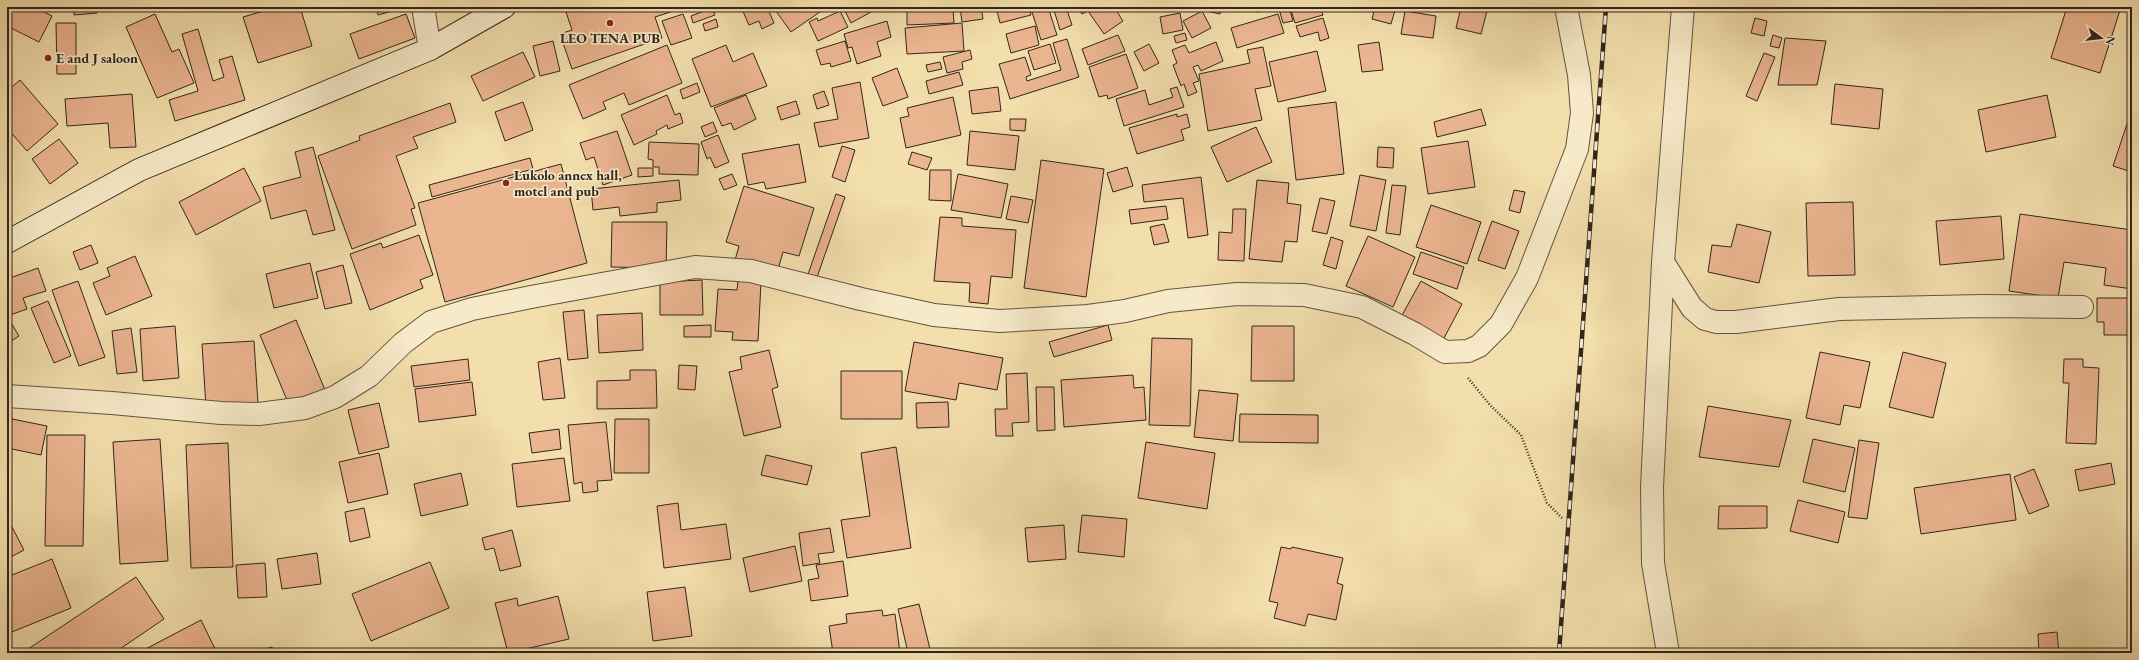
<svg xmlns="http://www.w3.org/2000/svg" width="2139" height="660" viewBox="0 0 2139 660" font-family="'EB Garamond',serif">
<rect width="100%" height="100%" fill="#f3dfac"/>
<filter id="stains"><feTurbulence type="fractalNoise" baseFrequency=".005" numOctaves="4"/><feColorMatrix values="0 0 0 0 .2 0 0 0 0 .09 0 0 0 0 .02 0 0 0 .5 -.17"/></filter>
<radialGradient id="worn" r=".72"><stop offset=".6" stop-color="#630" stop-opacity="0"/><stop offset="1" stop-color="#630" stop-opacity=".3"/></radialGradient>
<path fill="#ebb590" stroke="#32251e" d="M 7,7 L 34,7 L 52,16 L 39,42 L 7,26 Z
M 74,7 L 97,7 L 97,13 L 74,15 Z
M 263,7 L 300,7 L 312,46 L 258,63 L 243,17 L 264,11 Z
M 376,7 L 407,7 L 378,15 Z
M 579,7 L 580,9 L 585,7 L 683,8 L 655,17 L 662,38 L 572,69 L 560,34 L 572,30 L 566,12 Z
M 741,7 L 767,7 L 774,23 L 762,29 L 759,21 L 749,25 Z
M 773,7 L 827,7 L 791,32 Z
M 843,7 L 868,7 L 871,12 L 851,23 Z
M 882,7 L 895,7 L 886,12 Z
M 960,7 L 981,7 L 983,19 L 962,22 Z
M 1011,7 L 1029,7 L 1031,15 L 1000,23 L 997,11 Z
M 1038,7 L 1048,7 L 1057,35 L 1041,40 L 1031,9 Z
M 1053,7 L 1066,7 L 1072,25 L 1060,30 Z
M 1077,7 L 1114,7 L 1123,21 L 1104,34 L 1088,11 L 1082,14 Z
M 1189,7 L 1222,7 L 1220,14 Z
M 1244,7 L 1253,7 L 1253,9 L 1244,11 Z
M 1256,7 L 1269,7 L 1269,10 L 1257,12 Z
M 1289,7 L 1293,21 L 1283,23 L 1279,9 Z
M 1290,7 L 1320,7 L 1323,15 L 1295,23 Z
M 1346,7 L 1366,7 L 1366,10 Z
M 1375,7 L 1396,7 L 1391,24 L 1372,19 Z
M 1461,7 L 1488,7 L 1481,34 L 1456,28 Z
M 2067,7 L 2121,7 L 2100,73 L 2051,58 Z
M 712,8 L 715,15 L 693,23 L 691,16 Z
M 953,9 L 954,23 L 907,25 L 907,11 Z
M 840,11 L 848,27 L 818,41 L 809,22 L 817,18 L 818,21 Z
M 1202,11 L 1211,28 L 1192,38 L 1183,21 Z
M 1405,11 L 1436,16 L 1433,38 L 1401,34 Z
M 1180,13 L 1183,30 L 1163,34 L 1160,17 Z
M 155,14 L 172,52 L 179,49 L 194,83 L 157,98 L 126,27 Z
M 406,14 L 415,38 L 359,59 L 350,34 Z
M 683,14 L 692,38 L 671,45 L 662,21 Z
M 1278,14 L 1284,33 L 1237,48 L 1231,28 Z
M 1323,18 L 1329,38 L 1320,41 L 1318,32 L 1300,37 L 1296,26 Z
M 1755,18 L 1767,21 L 1764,36 L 1751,33 Z
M 716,19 L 718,27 L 705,31 L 703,24 Z
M 887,21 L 891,37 L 877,42 L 881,56 L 857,64 L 852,47 L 848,48 L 844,34 Z
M 56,23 L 76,23 L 76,74 L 57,74 Z
M 962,23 L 964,51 L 907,54 L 905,28 Z
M 1035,26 L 1039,45 L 1011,53 L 1006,34 Z
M 198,29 L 213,81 L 224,77 L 219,60 L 232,56 L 245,100 L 175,121 L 169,100 L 198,91 L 182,34 Z
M 1185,33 L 1187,40 L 1176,43 L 1174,36 Z
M 1118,35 L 1125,51 L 1088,65 L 1082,49 Z
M 1773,35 L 1782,38 L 1779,48 L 1770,46 Z
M 1785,38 L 1826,41 L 1817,85 L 1778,85 Z
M 1067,39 L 1079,77 L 1010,99 L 999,64 L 1025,57 L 1031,75 L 1026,77 L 1027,81 L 1061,70 L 1053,43 Z
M 553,41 L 560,71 L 540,76 L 533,46 Z
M 845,41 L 851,61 L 831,67 L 830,63 L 821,65 L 816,50 Z
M 1216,42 L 1223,61 L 1201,71 L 1198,65 L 1193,67 L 1199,81 L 1193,83 L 1197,92 L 1188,96 L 1184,84 L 1181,86 L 1173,65 L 1177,63 L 1172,50 L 1185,45 L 1189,53 Z
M 1379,42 L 1383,70 L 1362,72 L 1358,45 Z
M 1050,44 L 1056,63 L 1034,70 L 1028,51 Z
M 1149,44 L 1159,63 L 1144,71 L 1134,52 Z
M 667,45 L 682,83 L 629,105 L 624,93 L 603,102 L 606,109 L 583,119 L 569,85 Z
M 726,45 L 733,62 L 753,53 L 767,86 L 711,107 L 692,59 Z
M 1263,47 L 1271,86 L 1255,89 L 1262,120 L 1208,131 L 1199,74 L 1250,63 L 1247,50 Z
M 970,50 L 972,59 L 962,62 L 963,69 L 947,73 L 943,57 Z
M 1317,51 L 1326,91 L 1278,102 L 1269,62 Z
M 523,52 L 535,77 L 483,101 L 471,76 Z
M 1764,53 L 1775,57 L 1757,101 L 1746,96 Z
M 1126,54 L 1138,88 L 1108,99 L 1107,95 L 1099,97 L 1089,67 Z
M 940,62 L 942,69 L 928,72 L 926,65 Z
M 897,68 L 908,97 L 883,106 L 872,78 Z
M 959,72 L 963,85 L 929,94 L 926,81 Z
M 20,80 L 58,124 L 27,151 L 7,128 L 7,91 Z
M 860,82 L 869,138 L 819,147 L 814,123 L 838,119 L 832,88 Z
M 697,83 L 700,92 L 683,99 L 680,90 Z
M 1835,84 L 1883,89 L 1879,129 L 1831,124 Z
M 998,87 L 1001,111 L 972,114 L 969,91 Z
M 1177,87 L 1184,107 L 1124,126 L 1116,99 L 1145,90 L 1149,105 L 1173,97 L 1170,89 Z
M 824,91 L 829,105 L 817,109 L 813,95 Z
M 132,94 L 136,147 L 110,148 L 108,123 L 67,126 L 65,99 Z
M 667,95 L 675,115 L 680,113 L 683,123 L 668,129 L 667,125 L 656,131 L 657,134 L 634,145 L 621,115 Z
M 746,95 L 756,119 L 734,130 L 731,123 L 722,126 L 714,108 Z
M 2047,95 L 2056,137 L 1986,152 L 1978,110 Z
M 953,97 L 961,135 L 906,148 L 900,118 L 909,116 L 907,108 Z
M 796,101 L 800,114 L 781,120 L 777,107 Z
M 523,102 L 533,130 L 505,141 L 495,112 Z
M 1336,102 L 1344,174 L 1296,180 L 1288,108 Z
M 450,103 L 456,122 L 413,137 L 418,148 L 396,156 L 415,208 L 411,209 L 416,225 L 352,249 L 318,156 L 360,140 L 359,136 Z
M 1481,109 L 1486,125 L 1437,137 L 1434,122 Z
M 2132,109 L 2132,172 L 2113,166 Z
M 1177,114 L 1177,117 L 1187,114 L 1190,127 L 1181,130 L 1184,140 L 1137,154 L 1129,128 Z
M 1010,119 L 1026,119 L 1025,131 L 1010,130 Z
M 713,122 L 717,132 L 705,137 L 701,127 Z
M 1256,127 L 1272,162 L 1227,182 L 1211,147 Z
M 617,131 L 632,175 L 603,185 L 594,157 L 586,160 L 580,143 Z
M 970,131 L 1019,136 L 1015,170 L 967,165 Z
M 718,135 L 729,162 L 715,168 L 710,157 L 707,159 L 701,142 Z
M 59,139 L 78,163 L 50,184 L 32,159 Z
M 1468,141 L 1475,187 L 1428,194 L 1421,148 Z
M 649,142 L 699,144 L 698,175 L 659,174 L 659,167 L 653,167 L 653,160 L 648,159 Z
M 799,144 L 806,182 L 766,189 L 764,182 L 748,185 L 742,154 Z
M 842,146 L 855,150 L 845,182 L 832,177 Z
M 313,147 L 335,230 L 313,235 L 306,210 L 271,219 L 263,187 L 301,177 L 295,152 Z
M 1378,147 L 1394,148 L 1393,168 L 1377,167 Z
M 912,152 L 932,158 L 927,170 L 908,164 Z
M 530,158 L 533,169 L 432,197 L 429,185 Z
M 1041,160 L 1104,169 L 1086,297 L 1024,288 Z
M 561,164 L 587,263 L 445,302 L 418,203 Z
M 1127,167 L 1133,186 L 1113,192 L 1107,173 Z
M 244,168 L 261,201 L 196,235 L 179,202 Z
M 638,168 L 653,168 L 653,176 L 638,177 Z
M 930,170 L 951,170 L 951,201 L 929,200 Z
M 732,174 L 737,185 L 724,190 L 719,179 Z
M 958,174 L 1008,184 L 1001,218 L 951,210 Z
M 1360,175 L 1386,180 L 1376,231 L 1350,226 Z
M 1201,177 L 1208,235 L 1188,238 L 1183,198 L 1144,202 L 1142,185 Z
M 679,180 L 681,200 L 657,203 L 657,212 L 620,216 L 619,207 L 593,210 L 591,189 Z
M 1257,180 L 1289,183 L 1287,203 L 1301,205 L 1297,242 L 1285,241 L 1282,262 L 1249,259 Z
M 1392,185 L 1406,186 L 1400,235 L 1386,233 Z
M 744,186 L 814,208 L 799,256 L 783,252 L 777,273 L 735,260 L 739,246 L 726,242 Z
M 1514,190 L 1525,192 L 1520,213 L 1509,210 Z
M 836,194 L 845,197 L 815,283 L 806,280 Z
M 1011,196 L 1033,200 L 1028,223 L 1006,219 Z
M 1320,198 L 1335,201 L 1327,234 L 1312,231 Z
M 1853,202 L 1855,275 L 1808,276 L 1806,203 Z
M 1431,205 L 1481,222 L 1467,264 L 1416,247 Z
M 1166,206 L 1168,219 L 1131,224 L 1129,210 Z
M 1233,209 L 1246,209 L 1244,261 L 1218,260 L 1219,232 L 1232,233 Z
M 2020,214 L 2132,230 L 2132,289 L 2104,285 L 2106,268 L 2064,262 L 2058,298 L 2009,291 Z
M 2001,216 L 2004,259 L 1940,265 L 1936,221 Z
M 940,217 L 962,218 L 962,226 L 1016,230 L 1012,278 L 991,276 L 988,304 L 969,302 L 970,283 L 934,281 Z
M 1492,221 L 1519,231 L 1505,269 L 1478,260 Z
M 612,222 L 667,222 L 666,268 L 611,267 Z
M 1164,224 L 1169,242 L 1154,245 L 1150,227 Z
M 1737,224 L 1771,232 L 1759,283 L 1708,272 L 1712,245 L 1731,247 Z
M 419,235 L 433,275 L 420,280 L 423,288 L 370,310 L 350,254 L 381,243 L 383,248 Z
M 1368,236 L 1415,257 L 1393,307 L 1346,286 Z
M 1331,237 L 1343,241 L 1336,269 L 1323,265 Z
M 91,245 L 98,263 L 80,270 L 73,252 Z
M 1421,252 L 1464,267 L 1457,289 L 1413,274 Z
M 135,256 L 152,296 L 106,315 L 93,283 L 110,276 L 107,268 Z
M 310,263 L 318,298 L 274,308 L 266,274 Z
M 343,265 L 352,303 L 325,309 L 316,272 Z
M 38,268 L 46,291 L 23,298 L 27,309 L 10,315 L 7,307 L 7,279 Z
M 702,280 L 703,315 L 660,315 L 660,282 Z
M 78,281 L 105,357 L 79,366 L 52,290 Z
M 738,281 L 761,282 L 758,341 L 732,340 L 733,332 L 715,331 L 718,289 L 737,290 Z
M 1421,281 L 1462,304 L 1443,340 L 1401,317 Z
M 2097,298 L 2132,298 L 2132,335 L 2104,335 L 2104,322 L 2097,322 Z
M 48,301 L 71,356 L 54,363 L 31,308 Z
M 584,310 L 588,358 L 568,360 L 563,312 Z
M 642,313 L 643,350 L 599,353 L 597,315 Z
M 7,316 L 19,336 L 7,344 Z
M 296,320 L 325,390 L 289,405 L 260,335 Z
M 711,325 L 711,337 L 684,337 L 684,326 Z
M 1108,325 L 1112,340 L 1054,357 L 1049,342 Z
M 175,326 L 179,378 L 143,381 L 140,329 Z
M 1252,326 L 1294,326 L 1294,381 L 1251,381 Z
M 131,328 L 137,372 L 117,374 L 112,331 Z
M 1152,338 L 1192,339 L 1190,426 L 1149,425 Z
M 254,341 L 258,404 L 206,407 L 202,344 Z
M 914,342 L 1003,358 L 997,390 L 959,383 L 956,400 L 905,391 Z
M 769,350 L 778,387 L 772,389 L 781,427 L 744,436 L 729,372 L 742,369 L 740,357 Z
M 1820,352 L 1870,362 L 1860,408 L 1844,405 L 1840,425 L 1806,418 Z
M 1903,352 L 1946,363 L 1933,418 L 1889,407 Z
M 560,358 L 565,398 L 543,400 L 538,362 Z
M 468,359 L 470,380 L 414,387 L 411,366 Z
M 2064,359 L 2083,359 L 2083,367 L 2099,368 L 2096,444 L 2066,443 L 2069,383 L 2063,383 Z
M 679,365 L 697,366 L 695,390 L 678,389 Z
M 630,370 L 656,370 L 657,408 L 597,409 L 597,381 L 630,380 Z
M 841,371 L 902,371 L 902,419 L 841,419 Z
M 1027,373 L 1029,422 L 1012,423 L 1013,436 L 996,436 L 995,409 L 1007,409 L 1006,374 Z
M 1133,375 L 1134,388 L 1144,387 L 1146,420 L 1064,427 L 1061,380 Z
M 472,382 L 476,415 L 419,422 L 415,389 Z
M 1036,387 L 1054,387 L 1055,430 L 1037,431 Z
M 1199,390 L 1238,394 L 1233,441 L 1194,437 Z
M 948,402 L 949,427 L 917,428 L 916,403 Z
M 379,403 L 389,447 L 359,454 L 348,410 Z
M 1708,406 L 1791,420 L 1779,467 L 1699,457 Z
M 1240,414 L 1318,415 L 1318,443 L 1239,442 Z
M 7,418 L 47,426 L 41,455 L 7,448 Z
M 615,419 L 649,419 L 649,473 L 614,473 Z
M 606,422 L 612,480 L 597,481 L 598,491 L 583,493 L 582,482 L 574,484 L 568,425 Z
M 559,429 L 561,449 L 532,453 L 529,433 Z
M 47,435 L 85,435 L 83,546 L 45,546 Z
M 160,439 L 168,561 L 120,564 L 113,442 Z
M 1813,439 L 1855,448 L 1845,492 L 1803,482 Z
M 1859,440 L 1879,443 L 1867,519 L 1848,517 Z
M 1146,442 L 1215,453 L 1207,509 L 1138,498 Z
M 228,443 L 233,567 L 191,568 L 186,445 Z
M 896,447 L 911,548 L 847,558 L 841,520 L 870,516 L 861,453 Z
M 379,453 L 388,494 L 348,503 L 339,462 Z
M 766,455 L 812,466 L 807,485 L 761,475 Z
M 564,458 L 570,501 L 517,507 L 512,464 Z
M 2111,463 L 2115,484 L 2079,491 L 2075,470 Z
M 2034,469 L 2049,506 L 2029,514 L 2014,477 Z
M 461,473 L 468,505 L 421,516 L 414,484 Z
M 2010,474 L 2016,520 L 1921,534 L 1914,488 Z
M 1798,500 L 1845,512 L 1838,543 L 1790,531 Z
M 678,503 L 681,530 L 726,524 L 731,559 L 664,568 L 657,506 Z
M 1719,506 L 1767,506 L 1767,528 L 1718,529 Z
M 364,508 L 370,537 L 350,542 L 345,512 Z
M 1082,515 L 1127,519 L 1124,557 L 1078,552 Z
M 1064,525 L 1066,559 L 1028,562 L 1025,528 Z
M 12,527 L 24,550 L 7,559 L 7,530 Z
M 830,528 L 834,552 L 818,554 L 820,563 L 803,566 L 799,533 Z
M 512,530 L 521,566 L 500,571 L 494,548 L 485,550 L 482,538 Z
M 795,546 L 802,581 L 750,592 L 743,558 Z
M 1281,547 L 1291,549 L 1292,547 L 1343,558 L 1337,583 L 1343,585 L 1336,620 L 1308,614 L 1305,626 L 1274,618 L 1278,603 L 1269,601 Z
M 317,553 L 321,584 L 282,589 L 277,559 Z
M 52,559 L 71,608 L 7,634 L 7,577 Z
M 843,561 L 848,596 L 811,601 L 808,580 L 819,578 L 816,565 Z
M 430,562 L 449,608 L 371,641 L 352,594 Z
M 265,563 L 267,597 L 238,598 L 236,565 Z
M 136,577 L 164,619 L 114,653 L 22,653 Z
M 685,587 L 692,636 L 653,641 L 647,592 Z
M 558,596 L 569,639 L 508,653 L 495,603 L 517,598 L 518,606 Z
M 919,604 L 930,649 L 908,653 L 898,609 Z
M 882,610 L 883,616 L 895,614 L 900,653 L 833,653 L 829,626 L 847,623 L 846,614 Z
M 201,620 L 217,653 L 138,653 Z
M 2057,632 L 2059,653 L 2039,653 L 2038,634 Z
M 272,647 L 274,653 L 250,653 Z"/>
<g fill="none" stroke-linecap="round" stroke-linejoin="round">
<g stroke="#625442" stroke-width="24">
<path id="street" d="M 423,7 L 430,49
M 1663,262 L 1692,308 L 1705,319 L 1716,322 L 1736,322 L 1839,309 L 1982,306 L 2082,307
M 7,396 L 112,403 L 221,413 L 259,414 L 305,408 L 335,397 L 369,376 L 403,343 L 431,322 L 472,309 L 531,297 L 695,267 L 751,271 L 861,299 L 934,315 L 999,321 L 1088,316 L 1125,311 L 1168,301 L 1237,294 L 1304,295 L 1362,307 L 1415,334 L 1445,352 L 1468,351 L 1479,346 L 1501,324 L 1527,278 L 1577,149 L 1582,113 L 1579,75 L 1566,7
M 1668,653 L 1653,563 L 1652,487 L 1663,262 L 1683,7"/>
</g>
<g stroke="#32251e" stroke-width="24">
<path id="secondary" d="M 7,242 L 139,170 L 430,49 L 504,7"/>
</g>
<path stroke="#32251e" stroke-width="2.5" stroke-dasharray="1 2" stroke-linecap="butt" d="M 1468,378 L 1490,405 L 1521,435 L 1547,503 L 1562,518"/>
<use href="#street" stroke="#f7eac9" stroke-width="22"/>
<use href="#secondary" stroke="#f7eac9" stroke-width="22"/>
<g stroke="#32251e" stroke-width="4.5">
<path id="rail" d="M 1559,653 L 1606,7"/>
</g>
<use href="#rail" stroke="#f7eac9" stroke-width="3" stroke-dasharray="9" stroke-linecap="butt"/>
</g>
<g fill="#8f2418" stroke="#f7eac9" stroke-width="1.5">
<circle cx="610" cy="23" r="4"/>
<circle cx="48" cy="58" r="4"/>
<circle cx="506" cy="183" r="4"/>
</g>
<g text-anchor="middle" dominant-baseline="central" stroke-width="3.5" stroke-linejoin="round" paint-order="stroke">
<g font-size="14" font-weight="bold" fill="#32251e" stroke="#f7eac9" text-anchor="start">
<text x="610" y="38" text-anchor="middle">LEO TENA PUB</text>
<text x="56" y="58">E and J saloon</text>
<text x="514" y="175">Lukolo annex hall,<tspan x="514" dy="16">motel and pub</tspan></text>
</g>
</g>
<rect width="2139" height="660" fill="none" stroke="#f3dfac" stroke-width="24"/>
<rect x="8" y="8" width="2123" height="644" fill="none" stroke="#32251e" stroke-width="2"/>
<rect x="12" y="12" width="2115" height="636" fill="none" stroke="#32251e"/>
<g transform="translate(2101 38) rotate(105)" stroke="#f7eac9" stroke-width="3" paint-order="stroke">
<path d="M0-3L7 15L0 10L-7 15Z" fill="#32251e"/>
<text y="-6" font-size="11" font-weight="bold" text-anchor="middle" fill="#32251e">N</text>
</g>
<rect width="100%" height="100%" filter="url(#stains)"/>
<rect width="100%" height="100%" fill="url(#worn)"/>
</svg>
